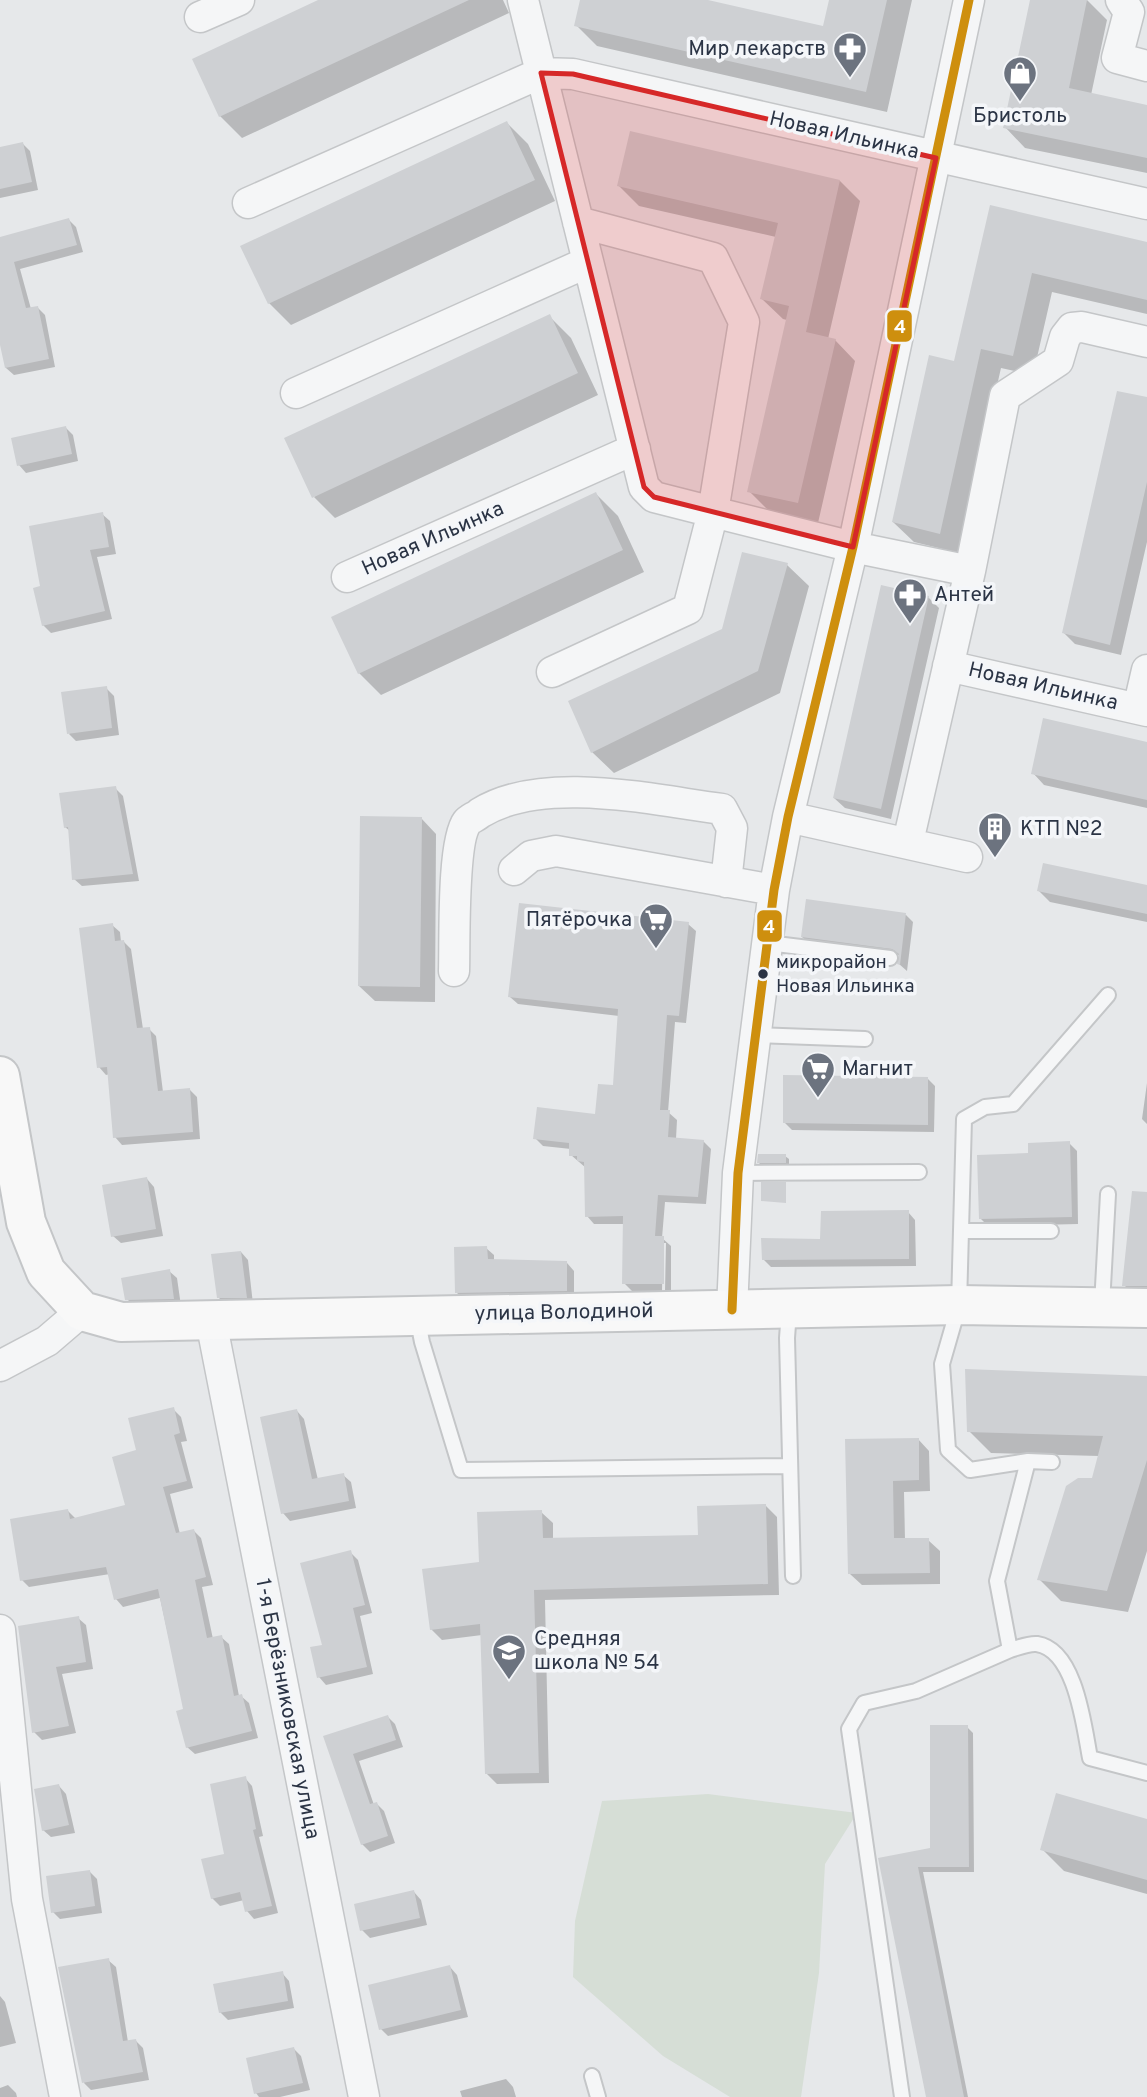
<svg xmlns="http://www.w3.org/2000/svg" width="1147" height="2097" viewBox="0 0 1147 2097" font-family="Overpass,sans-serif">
<rect width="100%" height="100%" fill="#e6e8ea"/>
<path fill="#d6ded6" d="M 708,1794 L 857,1813 L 825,1864 L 819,1973 L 801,2097 L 730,2097 L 663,2056 L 573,1977 L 575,1921 L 602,1801 Z"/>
<path fill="#0003" d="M 322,0 L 503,0 L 509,13 L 242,138 L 220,116 L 194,60 Z
M 582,0 L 701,0 L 824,28 L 831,0 L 912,0 L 887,112 L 597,46 L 576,25 Z
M 1031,0 L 1087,0 L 1107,20 L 1091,95 L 1147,107 L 1147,173 L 1025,148 L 1005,127 Z
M 507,123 L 528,144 L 555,201 L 291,325 L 269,303 L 243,247 Z
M 23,144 L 30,151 L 38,190 L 0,198 L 0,149 Z
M 840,181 L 860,201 L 828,339 L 835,340 L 855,361 L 818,523 L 769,511 L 749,491 L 787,320 L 783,319 L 762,299 L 776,237 L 639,206 L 619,186 Z
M 991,208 L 1147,243 L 1147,314 L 1052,292 L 1033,375 L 1001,368 L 959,553 L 914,542 L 893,522 L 955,363 Z
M 69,220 L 76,227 L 83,252 L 20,269 L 31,309 L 37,307 L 45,315 L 55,367 L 14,375 L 6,368 L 0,336 L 0,238 Z
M 549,316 L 571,338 L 598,395 L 335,518 L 314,497 Z
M 1147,399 L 1147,542 L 1121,655 L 1075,644 L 1064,633 Z
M 65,427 L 73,435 L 78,461 L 26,473 L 19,465 Z
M 596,494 L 618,516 L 644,572 L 381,695 L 359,673 Z
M 102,514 L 110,521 L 116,554 L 97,557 L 112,619 L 51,633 L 43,625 L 42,587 Z
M 787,565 L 809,586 L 780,693 L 614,773 L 592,752 L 724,630 Z
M 928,597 L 939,608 L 891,819 L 845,808 L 834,798 Z
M 106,688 L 114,696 L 119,735 L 76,741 L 69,734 Z
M 1147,743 L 1147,808 L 1044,785 L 1033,773 Z
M 115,788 L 123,796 L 139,881 L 82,886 L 74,879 L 70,831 L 65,827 Z
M 421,818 L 436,834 L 435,1002 L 375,1001 L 359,986 Z
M 1147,887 L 1147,922 L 1050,902 L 1039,891 Z
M 906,915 L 913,922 L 907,971 L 899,964 L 900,955 L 810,944 L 802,937 Z
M 688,924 L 696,931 L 686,1023 L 675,1022 L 668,1112 L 677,1120 L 676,1139 L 703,1141 L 711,1149 L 706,1204 L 665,1202 L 662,1238 L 671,1246 L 671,1291 L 665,1291 L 666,1243 L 663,1243 L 662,1291 L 632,1291 L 624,1283 L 625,1224 L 594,1224 L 587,1216 L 586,1168 L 571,1155 L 571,1149 L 543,1146 L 535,1138 L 597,1116 L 614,1087 L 619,1016 L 518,1004 L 510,997 Z
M 112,925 L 120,932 L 121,942 L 124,942 L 131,949 L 143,1029 L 149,1029 L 156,1036 L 163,1092 L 190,1090 L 197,1097 L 200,1139 L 122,1145 L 115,1137 L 110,1074 L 106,1075 L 99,1067 Z
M 928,1079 L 935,1086 L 934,1132 L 792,1130 L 784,1122 Z
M 1147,1083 L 1147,1124 L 1142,1119 Z
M 1069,1143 L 1077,1151 L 1078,1224 L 988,1226 L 980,1218 L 1030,1155 Z
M 785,1156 L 789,1159 L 789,1166 L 762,1166 L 759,1163 Z
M 147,1179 L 154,1187 L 163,1236 L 121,1243 L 113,1236 Z
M 908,1212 L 915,1220 L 916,1266 L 771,1267 L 763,1259 Z
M 1147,1222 L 1147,1293 L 1132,1293 L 1124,1285 Z
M 486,1248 L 494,1255 L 494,1261 L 567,1263 L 574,1271 L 574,1298 L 465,1300 L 457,1293 Z
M 241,1252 L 248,1260 L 253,1304 L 226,1305 L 218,1297 Z
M 169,1271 L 177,1278 L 181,1306 L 135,1307 L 127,1299 Z
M 1147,1378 L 1147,1551 L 1128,1612 L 1061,1601 L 1039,1579 L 1093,1479 L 1099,1456 L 991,1453 L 969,1431 Z
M 173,1409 L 181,1417 L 187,1441 L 181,1442 L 193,1488 L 170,1494 L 180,1534 L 194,1531 L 201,1538 L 213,1585 L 202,1587 L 213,1639 L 221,1637 L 229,1644 L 239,1696 L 241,1696 L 249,1703 L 258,1738 L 195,1754 L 187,1747 L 185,1711 L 160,1598 L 123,1607 L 116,1599 L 110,1574 L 29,1587 L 22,1580 L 68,1511 L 76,1519 L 127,1506 L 138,1451 Z
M 297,1411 L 304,1419 L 318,1480 L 343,1475 L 351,1482 L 356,1508 L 290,1521 L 283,1513 Z
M 918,1439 L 929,1451 L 930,1491 L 904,1492 L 905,1540 L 928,1540 L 940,1551 L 940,1584 L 862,1585 L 850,1574 L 847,1441 Z
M 766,1506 L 777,1517 L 779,1595 L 545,1600 L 549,1783 L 497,1784 L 486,1773 L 482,1635 L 442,1640 L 431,1629 L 480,1564 L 541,1512 L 553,1523 L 553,1540 L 699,1536 Z
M 350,1552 L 358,1560 L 372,1613 L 360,1616 L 373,1674 L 326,1685 L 319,1677 L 324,1646 Z
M 78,1618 L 86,1625 L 93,1669 L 62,1674 L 76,1733 L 42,1740 L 34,1732 L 20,1627 Z
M 388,1717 L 395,1724 L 403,1747 L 359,1761 L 374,1805 L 377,1804 L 384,1811 L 395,1843 L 370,1852 L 362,1844 L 325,1737 Z
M 967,1727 L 973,1733 L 974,1872 L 923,1872 L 968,2097 L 927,2097 L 880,1859 L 932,1849 Z
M 245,1778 L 252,1786 L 263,1836 L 259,1837 L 278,1913 L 254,1919 L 247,1911 L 244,1900 L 220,1906 L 212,1898 L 227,1855 Z
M 59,1786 L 66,1794 L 75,1833 L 51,1837 L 43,1830 Z
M 1147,1821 L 1147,1894 L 1064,1871 L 1042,1849 Z
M 89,1871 L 97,1879 L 102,1913 L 60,1919 L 53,1912 Z
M 414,1892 L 421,1900 L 427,1925 L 370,1938 L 362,1930 Z
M 108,1960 L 116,1967 L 128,2042 L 136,2041 L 143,2048 L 149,2080 L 91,2090 L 84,2083 Z
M 450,1967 L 457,1975 L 468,2017 L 388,2036 L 381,2029 Z
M 282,1973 L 289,1981 L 294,2008 L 228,2020 L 220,2012 Z
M 0,1996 L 5,2002 L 16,2043 L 0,2047 Z
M 294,2049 L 301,2056 L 310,2090 L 280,2097 L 259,2097 L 256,2093 Z
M 506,2079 L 513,2087 L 516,2097 L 462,2097 L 460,2091 Z
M 8,2085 L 16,2093 L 17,2097 L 0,2097 L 0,2088 Z"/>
<path fill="#ced0d3" d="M 318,0 L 469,0 L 219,117 L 192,59 Z
M 580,0 L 708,0 L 823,26 L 829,0 L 887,0 L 866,92 L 574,26 Z
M 1030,0 L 1087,0 L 1069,88 L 1147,105 L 1147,158 L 1003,128 Z
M 507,121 L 535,180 L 268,304 L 240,246 Z
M 630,131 L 840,180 L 806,332 L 836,339 L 798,503 L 747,492 L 789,306 L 760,299 L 778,223 L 617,186 Z
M 23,142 L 32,182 L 0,189 L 0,147 Z
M 990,205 L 1147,242 L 1147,300 L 1032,273 L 1013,356 L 981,349 L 940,534 L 892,522 L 929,355 L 954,361 Z
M 69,218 L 77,245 L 14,262 L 26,308 L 38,306 L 49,359 L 5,368 L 0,345 L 0,237 Z
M 550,314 L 578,373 L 312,498 L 284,438 Z
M 1117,391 L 1147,397 L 1147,482 L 1110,645 L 1062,633 Z
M 66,426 L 72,454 L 17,466 L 11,438 Z
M 596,492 L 623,550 L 358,674 L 331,617 Z
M 103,512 L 109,547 L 90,550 L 105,611 L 42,626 L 33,588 L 40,586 L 29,526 Z
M 742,552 L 788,563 L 758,671 L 591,753 L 568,701 L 722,629 Z
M 881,585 L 929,596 L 881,809 L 833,798 Z
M 107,686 L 112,728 L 67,734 L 61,692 Z
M 1043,718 L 1147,742 L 1147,800 L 1031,774 Z
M 116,786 L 133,874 L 72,880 L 68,827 L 64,828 L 59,793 Z
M 360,816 L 422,817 L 420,987 L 358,986 Z
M 1043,863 L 1147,885 L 1147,914 L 1037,891 Z
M 806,899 L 906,913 L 900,965 L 897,964 L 899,954 L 892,949 L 801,937 Z
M 519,903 L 689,922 L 679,1016 L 667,1015 L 660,1110 L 670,1110 L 668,1137 L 704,1140 L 698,1197 L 658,1195 L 655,1236 L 664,1236 L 664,1284 L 622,1284 L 623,1216 L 585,1217 L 584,1162 L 577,1161 L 577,1156 L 569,1156 L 569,1143 L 533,1139 L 537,1107 L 595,1114 L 598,1084 L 613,1085 L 618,1009 L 508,997 Z
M 113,923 L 115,941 L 124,940 L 137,1028 L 150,1027 L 158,1091 L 190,1088 L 193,1132 L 113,1138 L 107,1067 L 97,1068 L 79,928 Z
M 783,1075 L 928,1077 L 928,1125 L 783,1123 Z
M 1070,1141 L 1072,1217 L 979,1219 L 977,1155 L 1028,1153 L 1028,1143 Z
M 758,1154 L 786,1154 L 786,1163 L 757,1163 Z
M 147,1177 L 156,1229 L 111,1237 L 102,1185 Z
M 761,1182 L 786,1182 L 786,1203 L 761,1201 Z
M 1132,1191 L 1147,1192 L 1147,1286 L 1122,1286 Z
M 909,1210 L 909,1259 L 762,1260 L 761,1238 L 820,1239 L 821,1211 Z
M 487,1246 L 488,1259 L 567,1261 L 567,1291 L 455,1293 L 454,1247 Z
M 241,1251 L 247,1298 L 217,1298 L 211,1254 Z
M 170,1269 L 174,1299 L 125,1300 L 121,1278 Z
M 965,1369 L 1147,1376 L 1147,1460 L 1107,1591 L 1037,1580 L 1066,1486 L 1078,1478 L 1092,1478 L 1103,1436 L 967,1432 Z
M 174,1407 L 180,1433 L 174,1435 L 187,1481 L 163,1487 L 176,1533 L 194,1529 L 206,1577 L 195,1580 L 207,1638 L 222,1635 L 234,1696 L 242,1694 L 252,1731 L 186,1748 L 176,1711 L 183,1709 L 158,1589 L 114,1600 L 106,1567 L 20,1581 L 10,1519 L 68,1509 L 70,1519 L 125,1505 L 112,1457 L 136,1450 L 128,1418 Z
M 297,1409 L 312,1479 L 344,1473 L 349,1501 L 281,1514 L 260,1417 Z
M 919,1438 L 919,1480 L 893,1481 L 894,1538 L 929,1538 L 930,1573 L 848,1574 L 845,1439 Z
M 766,1504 L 768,1584 L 534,1590 L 539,1773 L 485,1774 L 480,1624 L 430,1630 L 422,1569 L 479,1562 L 477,1512 L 542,1510 L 543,1538 L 698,1535 L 697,1506 Z
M 351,1550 L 365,1605 L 353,1608 L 367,1667 L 317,1678 L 310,1647 L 322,1645 L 300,1563 Z
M 79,1616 L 86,1662 L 56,1667 L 69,1726 L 32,1733 L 18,1626 Z
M 388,1715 L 396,1740 L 353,1754 L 370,1804 L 377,1802 L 388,1836 L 361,1845 L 323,1736 Z
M 930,1725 L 968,1725 L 969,1867 L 918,1867 L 964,2097 L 926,2097 L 878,1858 L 930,1848 Z
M 246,1776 L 256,1829 L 253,1830 L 272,1906 L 245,1912 L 240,1892 L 211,1899 L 201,1859 L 224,1854 L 210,1784 Z
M 59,1784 L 69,1825 L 42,1831 L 34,1789 Z
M 1056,1793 L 1147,1819 L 1147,1880 L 1040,1850 Z
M 90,1870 L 95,1906 L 51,1913 L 46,1876 Z
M 414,1890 L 420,1918 L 360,1931 L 354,1904 Z
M 109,1958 L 123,2041 L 136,2039 L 143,2072 L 82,2083 L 58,1967 Z
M 450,1965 L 461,2010 L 379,2030 L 368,1985 Z
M 283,1971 L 288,2001 L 219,2013 L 213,1984 Z
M 294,2047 L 303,2083 L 254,2094 L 246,2058 Z"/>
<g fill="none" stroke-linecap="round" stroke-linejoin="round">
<g stroke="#c4c6c8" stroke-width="18">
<path id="lane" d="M 768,943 L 890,958
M 756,1035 L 865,1039
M 738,1173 L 919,1172
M 961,1231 L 1051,1231
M 1102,1305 L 1108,1194
M 789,1311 L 787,1338 L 793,1576
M 417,1316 L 422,1342 L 461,1470 L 790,1466
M 1052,1462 L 1028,1461 L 970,1470 L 948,1450 L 942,1364 L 959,1305 L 964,1119 L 985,1107 L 1013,1104 L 1108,995
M 1010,1650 C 1017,1648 1029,1643 1037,1644 C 1076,1650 1084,1727 1090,1758 L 1147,1773
M 592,2076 L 598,2097
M 902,2097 L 849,1729 L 864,1703 L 916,1691 L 1010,1650 L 997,1581 L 1028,1461"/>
</g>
<g stroke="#c4c6c8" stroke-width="33">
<path id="street" d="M 523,0 L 644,487 L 654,497 L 713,512 L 853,547 L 970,571
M 1121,0 L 1129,12 L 1117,58 L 1147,66
M 200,17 L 239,0
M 248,203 L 541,73 L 573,74 L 1147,204
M 296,393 L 588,262
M 347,577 L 635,449
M 948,666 L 1147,711
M 552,672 L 688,609 L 713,512 L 744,322 L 713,258 L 578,222
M 1138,709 L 1147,670
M 788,817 L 967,857
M 908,842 L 970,571 L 1005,396 L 1058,361 L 1065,337 L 1072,328 L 1082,327 L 1147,342
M 514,870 L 531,856 L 556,851 L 774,890
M 454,971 C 455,942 452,842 467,822 C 469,819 477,816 480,813 C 543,774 652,800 722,809 L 732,828 L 726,882
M 732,1310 L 738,1173 L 774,890 L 788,817 L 853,547 L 969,0
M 211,1321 L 364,2097
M 0,1366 L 47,1341 L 82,1311
M 0,1630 L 27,1899 L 65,2097"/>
</g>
<g stroke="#c4c6c8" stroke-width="42">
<path id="secondary" d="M 0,1076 L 26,1222 L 46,1272 L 82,1311 L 121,1322 L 959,1305 L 1147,1308"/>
</g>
<use href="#lane" stroke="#f5f6f7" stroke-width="14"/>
<use href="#street" stroke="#f5f6f7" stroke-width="30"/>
<use href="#secondary" stroke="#f8f8f8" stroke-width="38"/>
<g stroke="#f4f6f9" stroke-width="14">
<path id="bus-1" d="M 732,1310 L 738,1173 L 774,890 L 788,817 L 853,547 L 969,0"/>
</g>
<use href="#bus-1" stroke="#ce8f0e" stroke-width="9"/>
</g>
<path fill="#d62828" fill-opacity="0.2" stroke="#d62828" stroke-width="5" stroke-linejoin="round" d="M 541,73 L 573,74 L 936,158 L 853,547 L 654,497 L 644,487 Z"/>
<defs>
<g id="pharmacy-pin" transform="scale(1.75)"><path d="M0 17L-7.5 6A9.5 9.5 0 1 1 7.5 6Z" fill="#6c737f" stroke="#f4f6f9"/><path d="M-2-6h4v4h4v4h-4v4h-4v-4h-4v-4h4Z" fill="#fff"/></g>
<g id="shop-pin" transform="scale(1.75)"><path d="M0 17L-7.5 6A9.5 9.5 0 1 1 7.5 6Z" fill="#6c737f" stroke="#f4f6f9"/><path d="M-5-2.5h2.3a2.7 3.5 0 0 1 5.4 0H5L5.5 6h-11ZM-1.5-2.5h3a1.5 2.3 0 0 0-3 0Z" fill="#fff"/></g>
<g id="building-pin" transform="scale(1.75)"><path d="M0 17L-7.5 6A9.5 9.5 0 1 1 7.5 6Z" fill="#6c737f" stroke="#f4f6f9"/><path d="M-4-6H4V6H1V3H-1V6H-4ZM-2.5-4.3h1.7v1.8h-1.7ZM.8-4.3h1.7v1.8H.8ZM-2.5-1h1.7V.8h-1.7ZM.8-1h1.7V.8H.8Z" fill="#fff"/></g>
<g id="supermarket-pin" transform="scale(1.75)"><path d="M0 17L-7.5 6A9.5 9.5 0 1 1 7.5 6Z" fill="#6c737f" stroke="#f4f6f9"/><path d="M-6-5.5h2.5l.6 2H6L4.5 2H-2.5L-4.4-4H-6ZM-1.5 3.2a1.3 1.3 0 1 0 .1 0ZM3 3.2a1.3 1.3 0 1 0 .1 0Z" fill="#fff"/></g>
<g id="school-pin" transform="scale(1.75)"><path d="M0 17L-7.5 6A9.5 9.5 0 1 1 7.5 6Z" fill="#6c737f" stroke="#f4f6f9"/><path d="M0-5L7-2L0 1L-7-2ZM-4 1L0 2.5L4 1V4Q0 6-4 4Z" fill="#fff"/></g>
</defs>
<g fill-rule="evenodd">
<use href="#pharmacy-pin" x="850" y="49"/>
<use href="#shop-pin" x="1020" y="73"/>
<use href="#pharmacy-pin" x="910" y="595"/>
<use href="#building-pin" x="995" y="829"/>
<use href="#supermarket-pin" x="656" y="920"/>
<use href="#supermarket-pin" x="818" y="1069"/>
<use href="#school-pin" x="509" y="1651"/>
</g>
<circle fill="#2b3445" stroke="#f4f6f9" stroke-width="2.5" cx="763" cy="974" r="6"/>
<g text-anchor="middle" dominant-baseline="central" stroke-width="7" stroke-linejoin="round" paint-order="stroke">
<g font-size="19" fill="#2b3445" stroke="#f4f6f9" text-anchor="start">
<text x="776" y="963">микрорайон<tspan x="776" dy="24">Новая Ильинка</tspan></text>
</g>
<g font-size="21" fill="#2b3445" stroke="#f4f6f9" text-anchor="start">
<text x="826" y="49" text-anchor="end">Мир лекарств</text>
<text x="1020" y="116" text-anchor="middle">Бристоль</text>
<text x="934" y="595">Антей</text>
<text x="1020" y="829">КТП №2</text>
<text x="632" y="920" text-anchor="end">Пятёрочка</text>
<text x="842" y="1069">Магнит</text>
<text x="534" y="1639">Средняя<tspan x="534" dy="24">школа № 54</tspan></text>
</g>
<g font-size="21" fill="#2b3445" stroke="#f4f6f9">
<text transform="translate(844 136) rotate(13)">Новая Ильинка</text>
<text transform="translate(433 539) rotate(-24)">Новая Ильинка</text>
<text transform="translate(1043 687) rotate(13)">Новая Ильинка</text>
<text transform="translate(564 1313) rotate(-1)">улица Володиной</text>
<text transform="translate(287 1709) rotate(79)">1-я Берёзниковская улица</text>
</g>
</g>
<g stroke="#f4f6f9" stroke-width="2.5">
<rect x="886" y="309" width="27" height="34" rx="7" fill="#ce8f0e"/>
<rect x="756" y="909" width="27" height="34" rx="7" fill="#ce8f0e"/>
</g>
<g font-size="19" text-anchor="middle" font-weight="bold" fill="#fff">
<text x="900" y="333">4</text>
<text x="769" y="933">4</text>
</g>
</svg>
